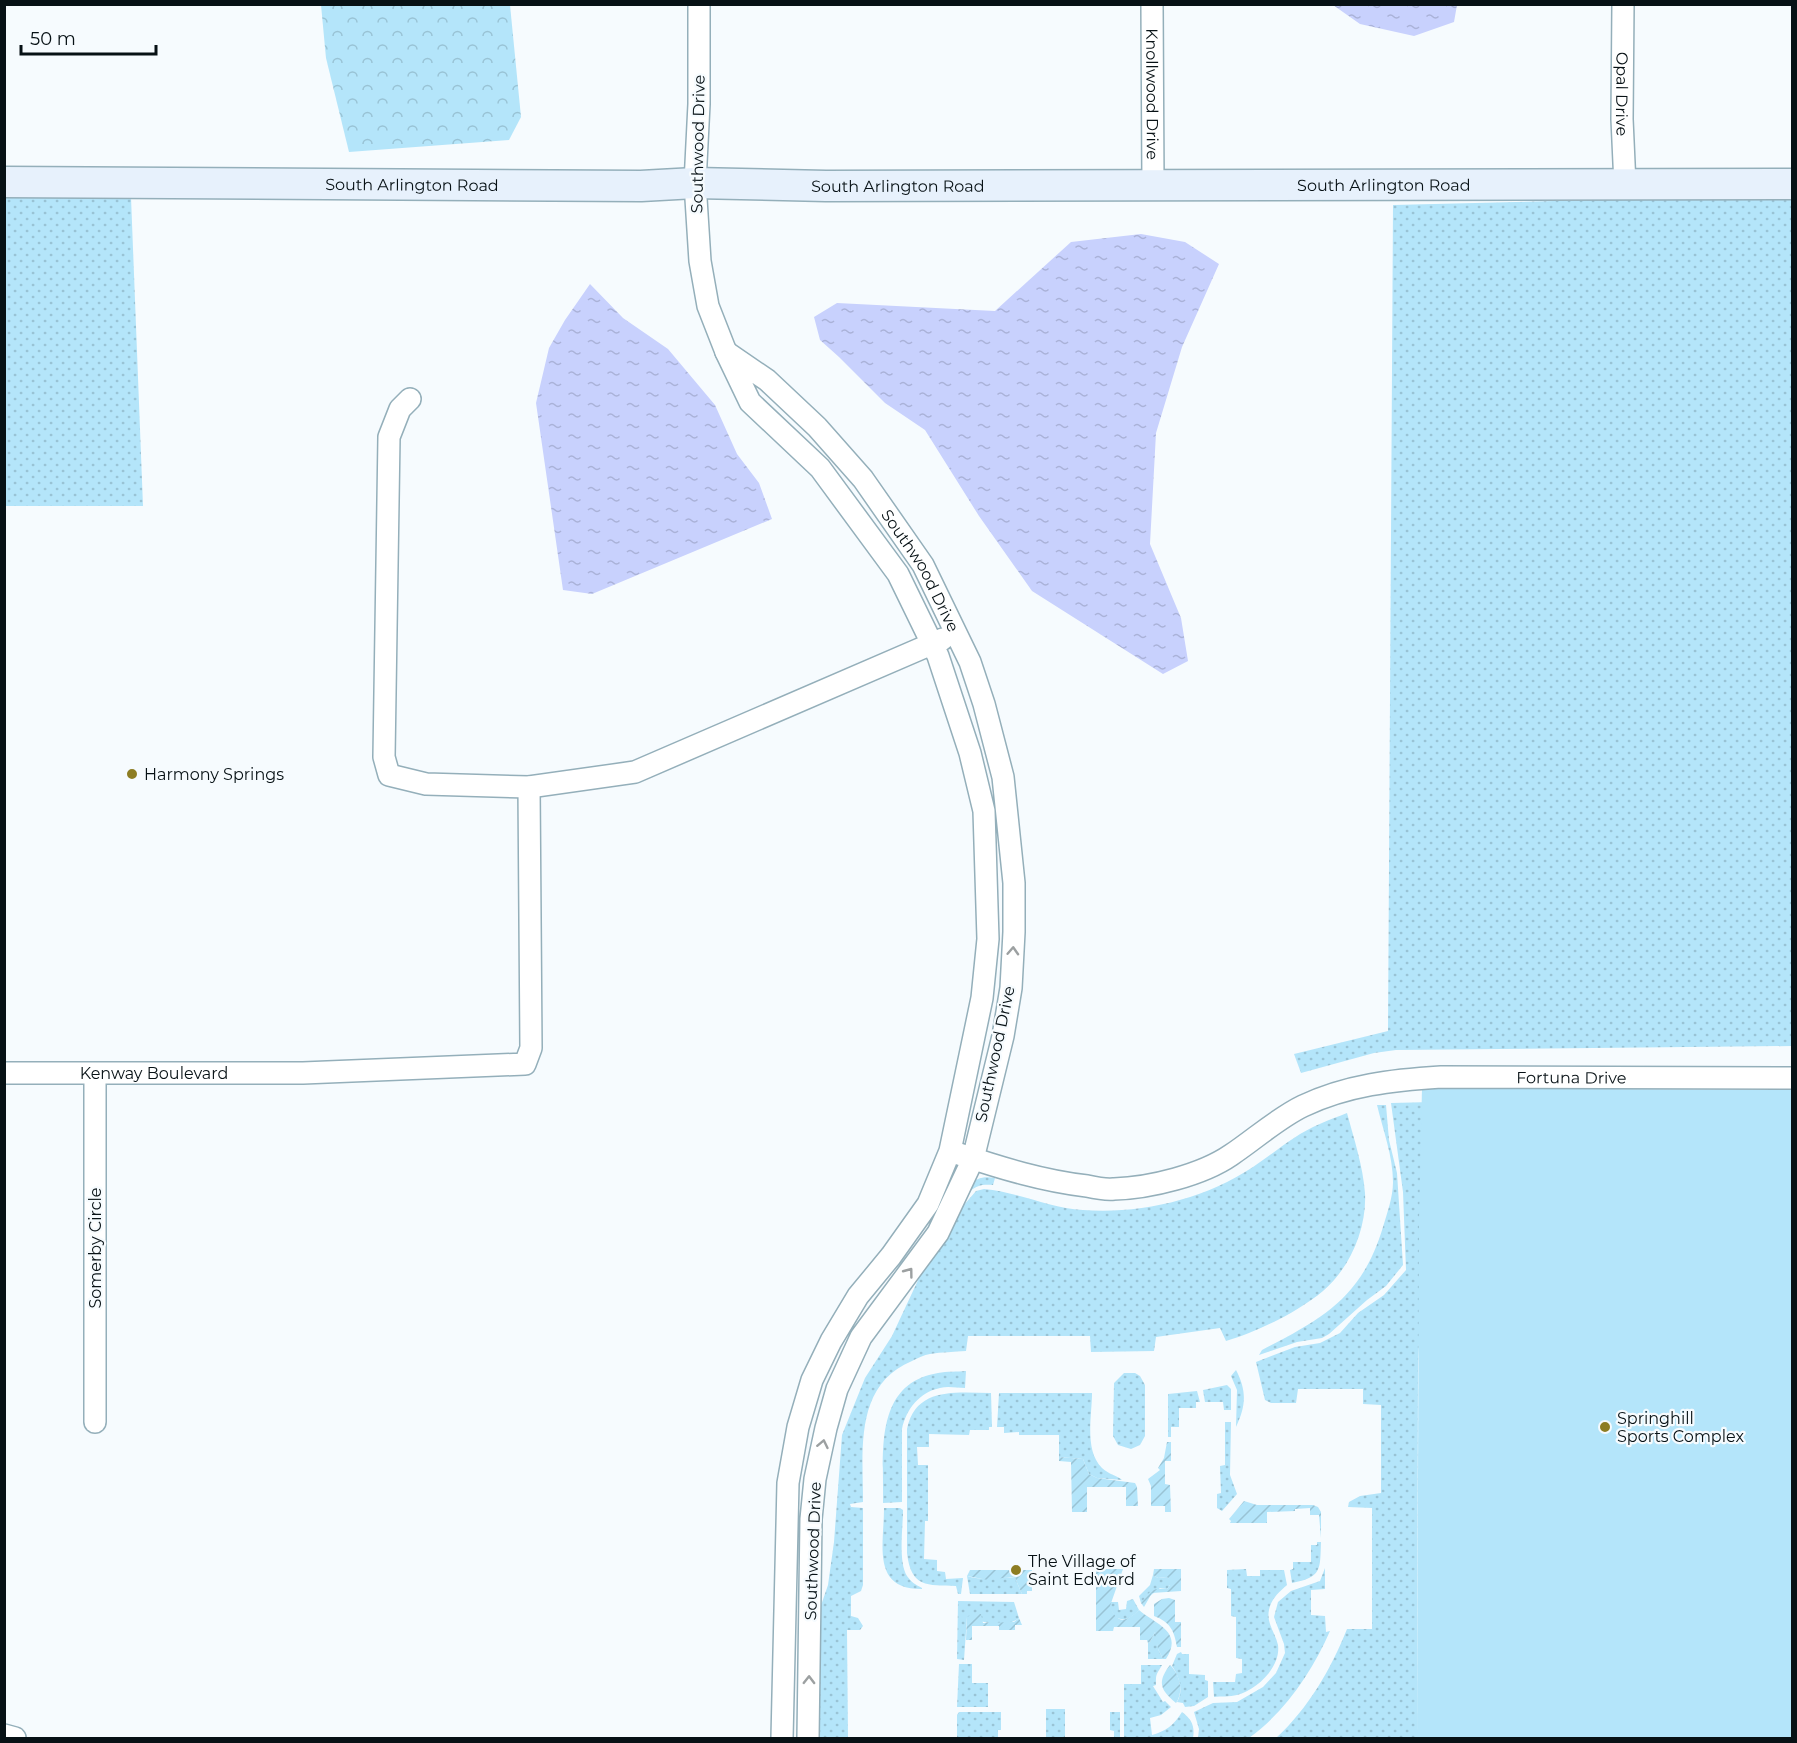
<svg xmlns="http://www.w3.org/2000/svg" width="1797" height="1743" viewBox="0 0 1797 1743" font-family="Montserrat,sans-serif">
<defs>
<pattern id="grass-dots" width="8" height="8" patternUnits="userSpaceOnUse" patternTransform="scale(1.5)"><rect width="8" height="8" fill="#b4e5fa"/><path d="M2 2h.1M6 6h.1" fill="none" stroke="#99c3d5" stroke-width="1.8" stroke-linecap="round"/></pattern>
<pattern id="forest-crowns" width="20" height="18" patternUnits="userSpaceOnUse" patternTransform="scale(1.5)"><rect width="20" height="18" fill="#b4e5fa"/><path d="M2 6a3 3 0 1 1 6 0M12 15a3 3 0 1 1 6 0" fill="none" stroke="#99c3d5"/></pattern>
<pattern id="garden-furrows" width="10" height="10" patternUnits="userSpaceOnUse" patternTransform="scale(1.5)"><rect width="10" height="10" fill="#b4e5fa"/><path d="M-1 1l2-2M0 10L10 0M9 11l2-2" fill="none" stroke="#99c3d5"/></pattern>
<pattern id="water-ripples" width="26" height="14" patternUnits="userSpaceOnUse" patternTransform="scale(1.5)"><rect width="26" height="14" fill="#c8d1fd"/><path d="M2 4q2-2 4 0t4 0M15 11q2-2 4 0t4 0" fill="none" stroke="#aab2d8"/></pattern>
</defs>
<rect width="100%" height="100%" fill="#f6fbfe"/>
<path fill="url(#grass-dots)" d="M 5,194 L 131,197 L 143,506 L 5,506 Z
M 1792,195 L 1792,1046 L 1396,1050 L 1374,1053 L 1301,1073 L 1294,1054 L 1388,1031 L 1393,205 Z
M 1432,1102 L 1418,1362 L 1417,1738 L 1276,1738 C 1308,1709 1331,1669 1347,1629 L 1372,1629 L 1372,1508 L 1348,1507 L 1349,1502 L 1360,1496 L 1381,1493 L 1381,1405 L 1363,1404 L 1363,1389 L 1298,1389 L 1296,1403 L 1271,1403 L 1265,1400 L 1256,1362 L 1295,1347 L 1320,1343 L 1340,1333 L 1358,1313 L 1384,1295 L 1406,1270 L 1403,1192 L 1391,1103 Z
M 1377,1105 L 1386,1105 L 1389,1140 L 1397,1173 L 1403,1265 L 1386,1286 L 1367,1300 L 1329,1334 L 1322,1338 L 1297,1342 L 1259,1355 L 1262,1350 C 1324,1318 1362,1297 1383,1227 C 1387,1213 1393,1197 1393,1182 C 1393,1156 1383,1130 1377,1105 Z
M 1347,1113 C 1354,1139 1363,1166 1365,1193 C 1367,1228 1350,1268 1323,1291 C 1298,1312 1257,1332 1226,1341 L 1220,1328 L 1156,1337 L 1154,1351 L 1091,1352 L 1090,1336 L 968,1336 L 966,1351 C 954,1352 942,1352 930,1354 C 924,1355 918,1358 912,1361 C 854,1385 863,1450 863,1502 L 850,1504 L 851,1507 L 863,1508 L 863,1585 L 861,1591 L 851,1596 L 851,1616 L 858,1618 L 863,1626 L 860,1630 L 847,1630 L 848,1738 L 809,1738 L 817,1617 L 828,1585 L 834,1542 L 842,1435 L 865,1378 L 892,1336 L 955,1201 C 966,1186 975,1174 995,1178 L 993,1185 C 974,1183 969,1191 960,1206 L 963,1206 L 976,1191 L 984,1189 C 1018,1192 1049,1208 1083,1210 C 1141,1214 1203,1200 1253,1167 C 1267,1158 1280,1147 1294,1138 C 1310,1127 1329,1120 1347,1113 Z
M 1236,1370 C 1247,1391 1246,1406 1236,1427 L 1237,1390 L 1231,1376 Z
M 966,1371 L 965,1388 C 957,1388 948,1386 940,1388 C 920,1392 906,1409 902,1429 L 902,1502 L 883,1503 C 884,1454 873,1384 938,1373 C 947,1371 957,1372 966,1371 Z
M 1124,1373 L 1135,1373 L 1140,1376 L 1145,1385 L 1145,1436 L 1140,1445 L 1131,1449 L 1118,1445 L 1113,1436 L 1114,1383 Z
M 1227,1385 L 1231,1389 L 1231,1410 L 1224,1410 L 1223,1402 L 1205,1402 L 1203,1390 Z
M 1197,1391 L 1200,1402 L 1196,1402 L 1196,1408 L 1179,1408 L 1179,1427 L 1171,1427 L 1171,1437 L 1168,1437 L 1168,1394 Z
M 991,1393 L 992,1427 L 989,1427 L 989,1430 L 970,1430 L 969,1435 L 929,1434 L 929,1447 L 917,1447 L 918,1465 L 928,1465 L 928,1521 L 925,1521 L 924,1559 L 937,1560 L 937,1571 L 945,1572 L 946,1579 L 963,1578 L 961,1594 L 958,1594 L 956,1586 C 927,1585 911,1588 907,1553 L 907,1429 C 916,1386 957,1393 991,1393 Z
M 999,1393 L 1092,1393 C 1092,1416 1084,1450 1102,1468 C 1108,1474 1118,1476 1122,1480 L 1097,1478 L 1089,1474 L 1083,1459 L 1059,1457 L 1059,1435 L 1019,1435 L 1019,1432 L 1004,1433 L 1004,1427 L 997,1427 Z
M 1225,1422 L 1231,1422 L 1230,1475 L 1237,1494 L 1222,1511 L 1217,1508 L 1217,1494 L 1221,1493 L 1220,1466 L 1225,1465 Z
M 884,1508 L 900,1508 L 903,1510 C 903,1527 898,1562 907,1576 C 911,1582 916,1585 922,1588 L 922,1589 C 871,1589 884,1545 884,1508 Z
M 1317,1542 L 1321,1542 C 1320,1570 1322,1577 1292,1583 L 1290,1570 L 1293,1569 L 1293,1562 L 1311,1562 L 1311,1545 L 1317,1545 Z
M 1325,1568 L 1325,1589 L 1311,1590 L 1311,1615 L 1325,1616 L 1326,1632 L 1330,1631 C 1312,1672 1285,1712 1249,1738 L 1198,1738 L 1199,1729 L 1194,1712 L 1213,1703 L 1237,1702 L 1263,1687 L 1276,1673 L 1285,1653 L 1284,1644 L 1274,1617 L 1278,1602 L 1291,1591 L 1320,1581 Z
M 1246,1569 L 1247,1576 L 1260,1576 L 1260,1570 L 1284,1570 L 1287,1585 C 1279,1592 1271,1599 1269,1610 C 1266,1623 1276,1634 1278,1645 C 1281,1667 1257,1690 1237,1695 C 1230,1697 1221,1696 1214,1697 L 1213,1682 L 1235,1682 L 1236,1674 L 1242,1673 L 1242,1659 L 1236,1658 L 1236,1617 L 1231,1616 L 1231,1589 L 1227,1588 L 1227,1570 Z
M 1153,1575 L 1158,1578 L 1167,1577 L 1171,1580 L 1170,1585 L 1167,1589 L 1160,1588 L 1141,1603 L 1139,1596 L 1150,1585 Z
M 967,1576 C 986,1582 1000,1575 1015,1578 L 1022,1594 L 970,1594 Z
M 1133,1599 L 1139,1610 C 1131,1618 1126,1622 1115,1617 L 1109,1606 L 1111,1602 L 1118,1602 L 1119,1610 L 1126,1609 L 1127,1601 Z
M 958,1601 L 1014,1602 L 1019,1618 C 1006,1629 981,1622 967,1617 L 964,1660 L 957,1659 Z
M 1155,1632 L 1157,1634 L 1158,1649 L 1163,1659 L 1148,1659 L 1148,1643 L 1150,1642 Z
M 1181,1652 L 1182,1654 L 1189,1654 L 1189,1674 L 1205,1675 L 1205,1680 L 1208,1681 L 1208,1697 L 1194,1706 L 1185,1707 L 1183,1703 L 1177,1702 C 1184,1691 1179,1676 1172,1666 L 1177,1654 Z
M 959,1664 L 972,1664 L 972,1683 L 988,1683 L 988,1707 L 957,1707 Z
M 1141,1665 L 1162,1665 C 1156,1676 1156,1673 1156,1685 L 1153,1686 L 1163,1702 L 1165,1701 L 1171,1707 L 1161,1715 L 1150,1718 L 1152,1735 C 1166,1731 1174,1725 1182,1712 C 1192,1719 1195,1727 1193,1738 L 1124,1738 L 1124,1684 L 1141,1684 Z
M 1046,1709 L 1065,1709 L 1065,1738 L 1046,1738 Z
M 959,1712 L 1001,1712 L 1001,1730 L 998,1730 L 998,1738 L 957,1738 L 957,1715 Z
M 1110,1712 L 1120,1712 L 1120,1738 L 1114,1738 L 1114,1731 L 1110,1730 Z"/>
<path fill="url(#forest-crowns)" d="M 321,5 L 510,5 L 521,117 L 509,140 L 349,152 L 326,58 Z"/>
<path fill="url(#garden-furrows)" d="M 1167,1442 L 1171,1442 L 1171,1461 L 1165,1461 L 1165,1484 L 1170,1485 L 1171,1512 L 1165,1512 L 1165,1506 L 1151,1506 L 1151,1486 L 1148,1479 L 1160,1470 L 1158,1468 L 1164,1458 Z
M 1059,1457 L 1083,1459 L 1089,1474 L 1097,1478 L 1135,1483 L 1137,1487 L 1138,1506 L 1126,1506 L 1126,1487 L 1087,1487 L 1087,1512 L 1072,1512 L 1071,1462 L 1059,1461 Z
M 1244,1501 L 1257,1505 L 1313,1505 L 1318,1507 L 1321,1512 L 1321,1538 L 1319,1515 L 1310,1515 L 1310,1508 L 1295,1509 L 1295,1511 L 1267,1512 L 1267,1523 L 1230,1523 L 1231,1521 L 1229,1519 Z
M 1096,1569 L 1123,1569 L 1110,1606 C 1117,1625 1126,1622 1139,1610 C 1155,1624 1184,1631 1166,1659 L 1163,1659 L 1158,1649 L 1155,1632 L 1150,1642 L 1148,1643 L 1147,1640 L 1140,1640 L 1140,1627 L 1114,1627 L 1113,1631 L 1096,1631 Z
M 1154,1569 L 1181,1569 L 1181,1591 L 1152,1593 L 1144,1607 L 1141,1603 C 1151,1590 1151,1588 1167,1589 L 1170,1585 L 1170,1580 L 1167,1577 L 1158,1578 L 1153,1575 Z
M 970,1570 L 1032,1570 L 1032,1591 L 1027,1591 L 1027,1594 L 1022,1594 L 1015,1578 L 1010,1577 L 988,1580 L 967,1576 Z
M 1169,1598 L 1175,1600 L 1175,1622 L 1181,1622 L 1181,1647 L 1177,1647 C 1174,1630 1170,1622 1154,1616 L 1154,1604 L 1162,1599 Z
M 973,1614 L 981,1614 L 983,1623 L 1014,1622 L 1019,1618 L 1022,1625 L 1015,1625 L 1015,1630 L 999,1630 L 999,1626 L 972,1626 L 972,1640 L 966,1640 L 967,1617 Z
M 1170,1665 C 1180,1674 1184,1692 1176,1703 C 1160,1690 1157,1682 1170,1665 Z"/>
<path fill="#b4e5fa" d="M 1422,1088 L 1792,1090 L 1792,1738 L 1417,1738 L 1419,1221 Z"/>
<path fill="url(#water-ripples)" d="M 1333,5 L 1457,5 L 1454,22 L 1414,36 L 1360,24 Z
M 1141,234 L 1185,242 L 1219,264 L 1182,347 L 1156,433 L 1150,544 L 1181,618 L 1188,661 L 1163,674 L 1032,591 L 979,516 L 925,430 L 885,403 L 839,357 L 820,340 L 814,317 L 837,303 L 995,311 L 1071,242 Z
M 590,284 L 623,318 L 668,349 L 715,405 L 737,454 L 759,483 L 772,519 L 592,594 L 563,590 L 536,403 L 549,348 L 565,320 Z"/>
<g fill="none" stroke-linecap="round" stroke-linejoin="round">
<g stroke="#94afba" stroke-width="24">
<g id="minor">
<path d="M 699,4 L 699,104 L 695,183 L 700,261 L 708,306 L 726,352"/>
<path id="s1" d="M 1152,4 L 1153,185"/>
<path id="s2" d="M 1623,4 L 1622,119 L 1625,185"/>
<path d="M 410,399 L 400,409 L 389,437 L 384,757 L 389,775 L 426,784 L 529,787 L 635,772 L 943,639"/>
<path id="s3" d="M 4,1073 L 303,1073 L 525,1064 L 531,1048 L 529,787"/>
<path d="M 95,1074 L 95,1422"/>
<path id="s4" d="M 959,1154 C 1001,1168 1043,1181 1087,1186 C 1096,1188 1105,1190 1114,1189 C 1150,1188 1202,1175 1231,1155 C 1255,1139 1278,1118 1303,1106 C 1347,1085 1393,1080 1441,1077 L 1792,1078"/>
<path d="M 4,1735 L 15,1738"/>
<path id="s5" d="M 782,1738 L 788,1483 L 798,1427 L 812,1380 L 831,1341 L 858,1296 L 891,1256 L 928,1204 L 950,1151 L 982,998 L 988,939 L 984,811 L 970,753 L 938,656 L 898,574 L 820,468 L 750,402 L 726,352 L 767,380 L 817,427 L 863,479 L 923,565 L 970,662 L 984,704 L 1003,777 L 1014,883 L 1014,932 L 1011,988 L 1003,1036 L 973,1159 L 938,1233 L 861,1337 L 837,1389 L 826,1428 L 815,1479 L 811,1519 L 808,1738"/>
</g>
</g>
<g stroke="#94afba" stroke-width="33">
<g id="secondary">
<path id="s6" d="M 4,182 L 641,186 L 695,183 L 826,186 L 1792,184"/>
</g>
</g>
<use href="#minor" stroke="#fff" stroke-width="21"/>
<use href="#secondary" stroke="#e7f1fc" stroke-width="30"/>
</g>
<defs><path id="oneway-chevron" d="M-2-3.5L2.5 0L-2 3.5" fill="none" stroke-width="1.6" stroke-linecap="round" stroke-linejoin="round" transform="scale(1.5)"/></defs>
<g stroke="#9ca0a1">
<use href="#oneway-chevron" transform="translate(1013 951) rotate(-87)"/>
<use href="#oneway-chevron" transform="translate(909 1272) rotate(-53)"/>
<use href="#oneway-chevron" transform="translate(823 1444) rotate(-78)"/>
<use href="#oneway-chevron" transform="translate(809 1680) rotate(-89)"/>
</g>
<g fill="#8d7d23" stroke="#f6fbfe" stroke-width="2">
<circle cx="132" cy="774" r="6"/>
<circle cx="1605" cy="1427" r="6"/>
<circle cx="1016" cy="1570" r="6"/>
</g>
<g text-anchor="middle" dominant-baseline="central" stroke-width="4.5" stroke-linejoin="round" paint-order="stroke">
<g font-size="16" fill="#071115" stroke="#f6fbfe">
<text stroke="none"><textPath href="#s1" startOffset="90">Knollwood Drive</textPath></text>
<text stroke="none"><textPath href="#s2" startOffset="90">Opal Drive</textPath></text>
<text transform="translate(698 144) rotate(-89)">Southwood Drive</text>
<text stroke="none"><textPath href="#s6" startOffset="408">South Arlington Road</textPath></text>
<text stroke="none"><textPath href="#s6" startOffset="1380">South Arlington Road</textPath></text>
<text stroke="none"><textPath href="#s6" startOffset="894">South Arlington Road</textPath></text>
<text stroke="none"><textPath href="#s5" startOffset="1806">Southwood Drive</textPath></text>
<text transform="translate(995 1054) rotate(-78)">Southwood Drive</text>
<text stroke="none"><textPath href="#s3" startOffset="150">Kenway Boulevard</textPath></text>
<text stroke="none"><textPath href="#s4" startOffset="642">Fortuna Drive</textPath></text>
<text transform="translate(95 1248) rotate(-90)">Somerby Circle</text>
<text transform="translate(813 1551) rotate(-88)">Southwood Drive</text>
</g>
<g font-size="16" fill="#071115" stroke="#f6fbfe" text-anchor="start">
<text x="144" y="774">Harmony Springs</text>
<text x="1617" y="1418">Springhill<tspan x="1617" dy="18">Sports Complex</tspan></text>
<text x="1028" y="1561">The Village of<tspan x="1028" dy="18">Saint Edward</tspan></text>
</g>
</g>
<rect width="1797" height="1743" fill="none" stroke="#071115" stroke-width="12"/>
<path d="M21 45v9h135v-9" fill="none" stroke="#071115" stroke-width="3"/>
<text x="30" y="45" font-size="18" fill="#071115" stroke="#f6fbfe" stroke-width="4.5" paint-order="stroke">50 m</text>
</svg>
